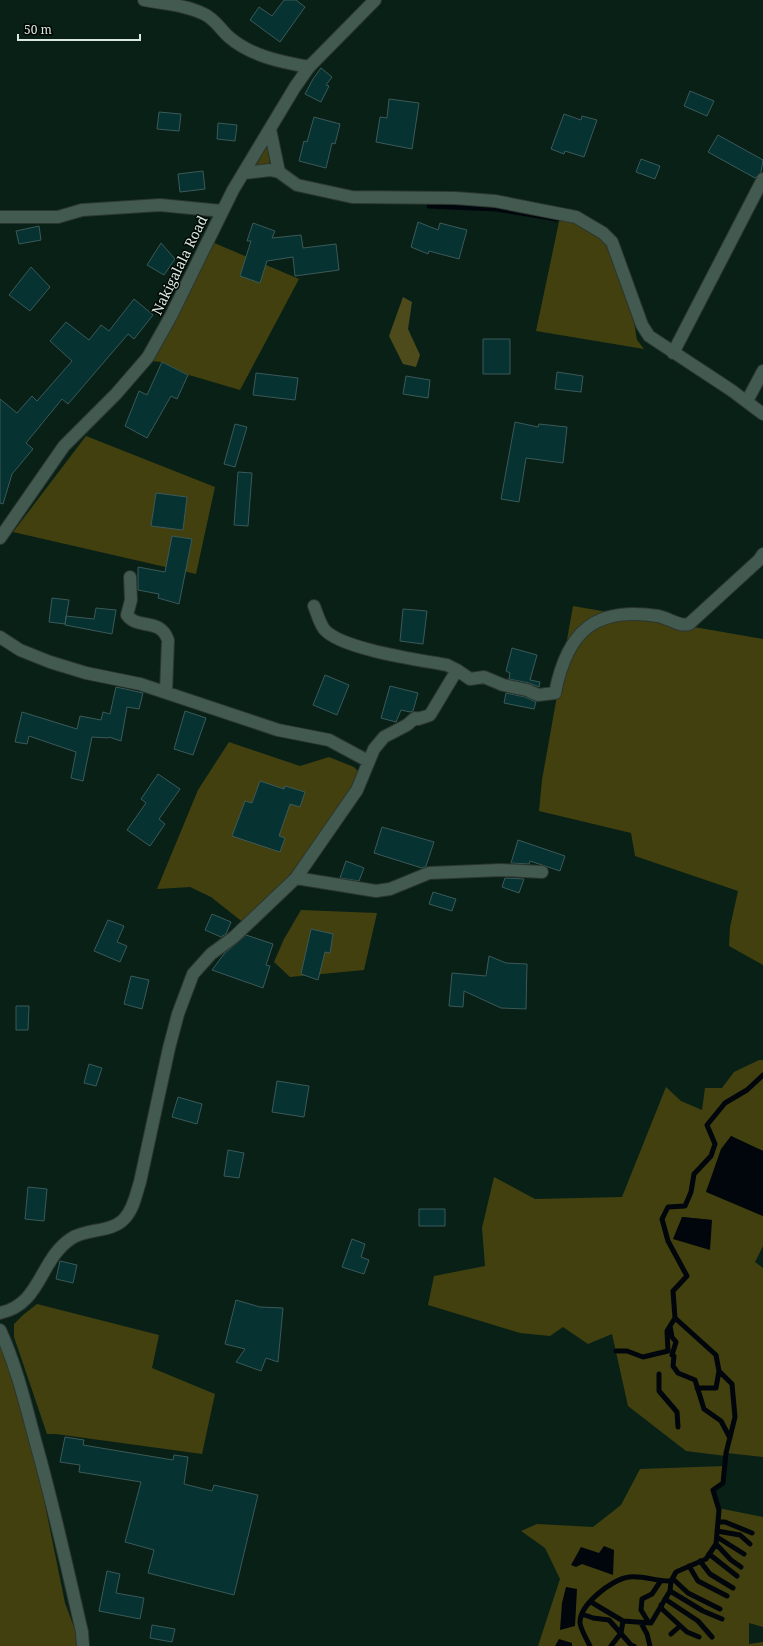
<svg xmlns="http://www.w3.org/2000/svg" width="763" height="1646" viewBox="0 0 763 1646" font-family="'Noto Serif',serif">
<rect width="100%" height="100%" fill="#092017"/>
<path fill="#42400f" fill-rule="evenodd" d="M 267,144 L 270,165 L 256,166 Z
M 560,217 L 609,235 L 621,247 L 637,340 L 644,349 L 536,331 Z
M 212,242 L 299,279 L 240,390 L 189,375 L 162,362 L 151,361 Z
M 86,436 L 215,487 L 196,574 L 13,532 Z
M 573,606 L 763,639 L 763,965 L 729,946 L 730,927 L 738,891 L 635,856 L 631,833 L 539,811 L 542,780 Z
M 229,742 L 300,766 L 329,757 L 354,767 L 362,775 L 321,835 L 249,927 L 211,897 L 190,887 L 157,889 L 198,790 Z
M 301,910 L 377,913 L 364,970 L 290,977 L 274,962 L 284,939 Z
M 759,1060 L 763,1060 L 763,1151 L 731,1136 L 706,1191 L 763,1216 L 763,1246 L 755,1262 L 763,1268 L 763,1457 L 727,1453 L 726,1456 L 686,1451 L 628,1406 L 612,1334 L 588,1344 L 563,1327 L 550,1336 L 520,1333 L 428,1305 L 434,1276 L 485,1266 L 482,1228 L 494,1177 L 535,1199 L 622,1197 L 666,1087 L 681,1101 L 702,1110 L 705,1088 L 722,1088 L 734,1072 ZM 683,1217 L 712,1220 L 674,1239 Z
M 37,1304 L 159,1335 L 152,1368 L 215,1394 L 202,1454 L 56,1434 L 47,1434 L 14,1337 L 14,1324 L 23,1315 Z
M 0,1342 L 10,1359 L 42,1490 L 65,1603 L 81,1646 L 0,1646 Z
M 725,1466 L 723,1483 L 713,1490 L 718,1508 L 763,1517 L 763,1627 L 749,1623 L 749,1644 L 763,1642 L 763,1646 L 538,1646 L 560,1579 L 545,1548 L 521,1531 L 537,1524 L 593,1527 L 621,1505 L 640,1469 Z"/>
<path fill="#4d4b1c" d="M 403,297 L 412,302 L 408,329 L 420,355 L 416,367 L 403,364 L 389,336 Z"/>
<path fill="#00060b" d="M 731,1136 L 763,1151 L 763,1216 L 706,1192 L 721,1149 Z
M 682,1217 L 712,1220 L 710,1250 L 673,1239 Z
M 604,1546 L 614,1550 L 613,1575 L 582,1564 L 576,1567 L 571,1565 L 581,1547 L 599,1553 Z
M 566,1587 L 577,1589 L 575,1626 L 560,1630 L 562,1603 Z
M 559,1639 L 572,1643 L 572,1646 L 555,1646 Z"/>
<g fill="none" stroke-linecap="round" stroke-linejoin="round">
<path stroke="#00060b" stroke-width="5" d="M 429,206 L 496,209 L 557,219
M 670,1326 L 672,1337 L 676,1342 L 672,1355 L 674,1356 L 673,1366 L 678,1373 L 695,1380 L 704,1409 L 721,1421 L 730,1438
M 616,1351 L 627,1351 L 643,1357 L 668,1351 L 667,1331 L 675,1318
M 659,1374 L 659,1391 L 677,1412 L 678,1427
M 697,1388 L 716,1388 L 719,1371
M 718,1522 L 725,1522 L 752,1533
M 717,1531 L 740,1535 L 750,1544
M 717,1537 L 744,1554
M 716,1544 L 731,1560 L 741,1567
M 709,1554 L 737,1576
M 700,1561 L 710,1574 L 733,1588
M 689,1566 L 698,1581 L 727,1596
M 673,1579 L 688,1593 L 720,1609
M 670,1591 L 703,1611 L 722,1619
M 665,1599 L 698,1621 L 712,1637
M 591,1602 L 623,1621 L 621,1633 L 611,1646
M 661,1605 L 662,1609 L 687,1632 L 699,1637
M 582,1614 L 593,1618 L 609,1620 L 631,1645 L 634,1646
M 623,1621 L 651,1623 L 670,1591 L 671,1581
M 641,1623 L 647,1634 L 650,1646
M 649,1623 L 641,1610 L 642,1599 L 652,1594 L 660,1582
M 671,1634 L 680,1626
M 590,1646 C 587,1640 581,1630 580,1623 C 579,1605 612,1579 629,1577 C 644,1575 657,1582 671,1581 L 676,1572 L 706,1559 L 716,1544 L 719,1510 L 713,1490 L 723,1483 L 726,1453 L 735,1417 L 732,1384 L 719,1371 L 716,1355 L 675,1318 L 673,1291 L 687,1276 L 668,1241 L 662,1219 L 668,1207 L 685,1206 L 691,1192 L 694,1174 L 711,1156 L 715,1144 L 707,1125 L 725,1103 L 747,1090 L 763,1075"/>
</g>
<path fill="#063231" stroke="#3b5958" d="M 284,0 L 296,0 L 305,7 L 280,42 L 250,20 L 259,7 L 272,16 Z
M 321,68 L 332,77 L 326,85 L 329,86 L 321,102 L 305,94 L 313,79 Z
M 690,91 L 714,101 L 707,116 L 684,106 Z
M 389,99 L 419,103 L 412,149 L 376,142 L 380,117 L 387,118 Z
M 159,112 L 181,114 L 179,131 L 157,129 Z
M 564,114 L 581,120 L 582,116 L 597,120 L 584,157 L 565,151 L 564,154 L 551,149 Z
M 314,117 L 340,124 L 335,144 L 332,143 L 326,168 L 299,161 L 304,141 L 307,142 Z
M 218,123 L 237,125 L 235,141 L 217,139 Z
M 718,135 L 763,160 L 761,172 L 755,178 L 708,152 Z
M 641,159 L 660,166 L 655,179 L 636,172 Z
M 203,171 L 205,189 L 180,192 L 178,174 Z
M 418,222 L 438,230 L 440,223 L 467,230 L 459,259 L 429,251 L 428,254 L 411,247 Z
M 253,223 L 275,231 L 272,238 L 301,235 L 303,248 L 336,244 L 339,270 L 295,276 L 293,257 L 267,261 L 260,283 L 240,276 L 251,241 L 247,241 Z
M 39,226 L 41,240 L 19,244 L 16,231 Z
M 161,243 L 175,259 L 164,275 L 147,265 Z
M 31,267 L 50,287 L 30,311 L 9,295 Z
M 134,299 L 153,315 L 134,339 L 128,334 L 68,404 L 62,399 L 26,443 L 33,449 L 12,474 L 3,504 L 0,503 L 0,399 L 17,413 L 32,396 L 37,401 L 72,361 L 50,341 L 66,322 L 89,340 L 101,325 L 109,331 Z
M 483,339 L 510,339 L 510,374 L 483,374 Z
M 162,362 L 188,375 L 177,399 L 171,396 L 147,438 L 125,426 L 139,391 L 147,395 Z
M 557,372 L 583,376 L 581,392 L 555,389 Z
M 256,373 L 298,378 L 295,400 L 253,395 Z
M 406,376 L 430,380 L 428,398 L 403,394 Z
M 515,422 L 538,427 L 539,424 L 567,427 L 563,463 L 526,458 L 519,502 L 501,499 Z
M 235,424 L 247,427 L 235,467 L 224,464 Z
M 238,472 L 252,473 L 248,526 L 234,525 Z
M 156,493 L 187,497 L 183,530 L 151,526 Z
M 172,536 L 192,539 L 179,604 L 158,598 L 159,594 L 138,590 L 138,567 L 165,572 Z
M 52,598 L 69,600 L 65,624 L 49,622 Z
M 96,608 L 116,610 L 112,634 L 65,625 L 66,616 L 94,619 Z
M 403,609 L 427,611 L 423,644 L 400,641 Z
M 512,648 L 537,655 L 530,680 L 540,682 L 539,687 L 529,683 L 509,679 L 510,673 L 506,671 Z
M 325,675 L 349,685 L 337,715 L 313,705 Z
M 390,686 L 418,693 L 413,711 L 410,712 L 401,710 L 396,722 L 381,718 Z
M 116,687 L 143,693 L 139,709 L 127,707 L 121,741 L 109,737 L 108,738 L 92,737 L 83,781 L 71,778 L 76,752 L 29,736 L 27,744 L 15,742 L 22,712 L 77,729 L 80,716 L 101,720 L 103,712 L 110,714 Z
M 506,693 L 525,697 L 536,702 L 534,709 L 504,703 Z
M 185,711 L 206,718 L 193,755 L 174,749 Z
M 158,774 L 180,789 L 159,819 L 165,824 L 150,846 L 127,830 L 146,803 L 141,799 Z
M 260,781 L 284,789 L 285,786 L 305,792 L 300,807 L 290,804 L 279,836 L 285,838 L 280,852 L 232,836 L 245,801 L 252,803 Z
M 382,827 L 434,842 L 426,866 L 422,868 L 374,853 Z
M 518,840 L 565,856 L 560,871 L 530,861 L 529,864 L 511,863 Z
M 346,861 L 364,868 L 359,881 L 340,878 Z
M 505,878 L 524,879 L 519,893 L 502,887 Z
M 433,892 L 456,899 L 452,911 L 429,904 Z
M 212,914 L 231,922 L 226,934 L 221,937 L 205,930 Z
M 108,920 L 124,926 L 117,942 L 127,946 L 120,962 L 94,951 Z
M 311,929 L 333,934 L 330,953 L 325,952 L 318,980 L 301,974 Z
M 246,935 L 273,944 L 266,965 L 270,966 L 263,988 L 212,970 L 224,954 Z
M 489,956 L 506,963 L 527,964 L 526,1009 L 501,1008 L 464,991 L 463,1007 L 449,1006 L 452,973 L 486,976 Z
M 131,976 L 149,980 L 142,1009 L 124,1004 Z
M 16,1006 L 29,1006 L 28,1030 L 16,1030 Z
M 89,1064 L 102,1068 L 96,1086 L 84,1083 Z
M 277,1081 L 309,1086 L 304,1117 L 272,1112 Z
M 178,1097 L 202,1104 L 197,1124 L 172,1117 Z
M 228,1150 L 244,1153 L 239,1178 L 224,1176 Z
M 28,1187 L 47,1189 L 44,1221 L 25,1219 Z
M 419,1209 L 445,1209 L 445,1226 L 419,1226 Z
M 352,1239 L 365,1244 L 361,1257 L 369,1260 L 364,1274 L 342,1267 Z
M 60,1261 L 77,1265 L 73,1283 L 56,1279 Z
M 236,1300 L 260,1307 L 283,1308 L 278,1362 L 266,1358 L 261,1371 L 236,1362 L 245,1349 L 225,1344 Z
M 65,1437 L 84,1440 L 83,1445 L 173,1460 L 174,1455 L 188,1457 L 184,1484 L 212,1491 L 214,1485 L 258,1495 L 234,1595 L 148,1573 L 154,1550 L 125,1542 L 141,1482 L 79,1472 L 80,1465 L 60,1462 Z
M 107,1571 L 120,1574 L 116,1593 L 144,1598 L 140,1619 L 99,1611 Z
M 152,1625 L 175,1629 L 172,1642 L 150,1638 Z"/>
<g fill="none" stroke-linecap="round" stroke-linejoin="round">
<g stroke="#2c3630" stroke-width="14">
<path id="minor" d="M 144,0 C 164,4 186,5 204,14 C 215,19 220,29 229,37 C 251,56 281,62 309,67
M 270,129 L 279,172 L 297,185 L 352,197 L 455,198 L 495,201 L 576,217 L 603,233 L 612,242 L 642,325 L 649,336 L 731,390 L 763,414
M 244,173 L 270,170 L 279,172
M 0,217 L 58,217 L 82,210 L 160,205 L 222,211
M 673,353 L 763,179
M 747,401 L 763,371
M 0,538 L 64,446 L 116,394 L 148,357 L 171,316 L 233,190 L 295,87 L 309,67 L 375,0
M 130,577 L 131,600 L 127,615 C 137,630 160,617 168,640 L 166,692
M 314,606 C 317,613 319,622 324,629 C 340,649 420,660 447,665 L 457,670
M 0,637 L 20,650 L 50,662 L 86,673 L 140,684 L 278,730 L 329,740 L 368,761
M 296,878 L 376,891 L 390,889 L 429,873 L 501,870 L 542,872
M 0,1313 C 42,1304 39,1259 72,1238 C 88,1228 112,1233 125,1218 C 134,1208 136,1194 140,1182 L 169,1048 L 178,1014 L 193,974 L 211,954 L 234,937 L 296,878 L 357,790 L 374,749 L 384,737 L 407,725 L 415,718 L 418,719 L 430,715 L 457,670 L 470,679 L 484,677 L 503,685 L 527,690 L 538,695 L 555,693 C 567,632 594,606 658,616 C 669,618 679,627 689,624 L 759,560 L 763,554
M 0,1330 C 16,1365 25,1402 35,1440 C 53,1503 67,1567 82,1632 L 83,1646"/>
</g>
<use href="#minor" stroke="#425a4f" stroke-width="12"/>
</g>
<g text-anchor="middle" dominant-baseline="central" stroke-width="3" stroke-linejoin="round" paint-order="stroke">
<g font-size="14" fill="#dae8e1" stroke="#020805">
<text transform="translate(179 265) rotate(-64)">Nakigalala Road</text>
</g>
</g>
<path d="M18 34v6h122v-6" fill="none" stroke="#dae8e1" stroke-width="2"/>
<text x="24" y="34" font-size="12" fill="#dae8e1" stroke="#020805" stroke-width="3" paint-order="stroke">50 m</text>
</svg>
